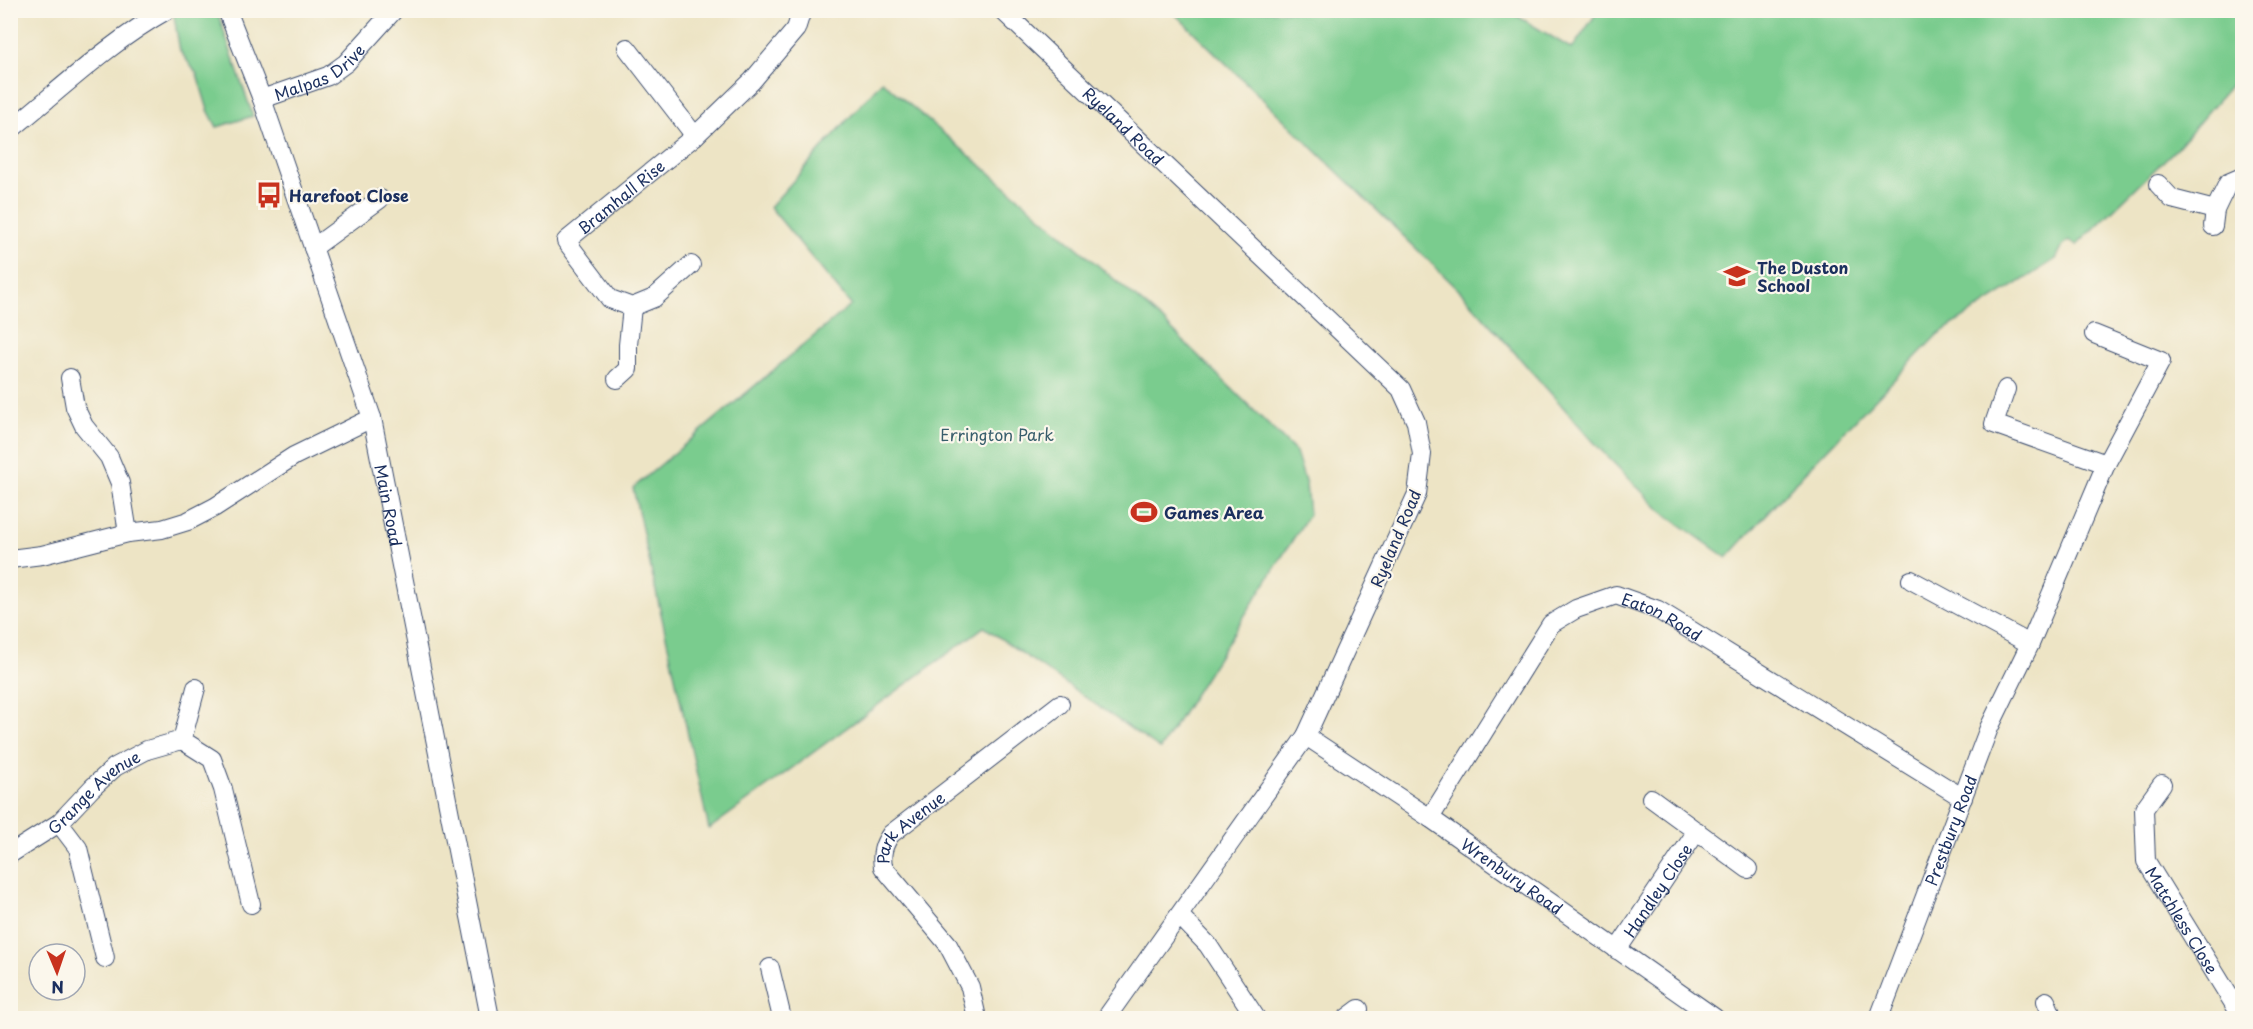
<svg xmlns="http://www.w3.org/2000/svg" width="2253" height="1029" viewBox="0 0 2253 1029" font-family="'Playpen Sans',sans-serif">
<rect width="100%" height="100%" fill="#fbf7ec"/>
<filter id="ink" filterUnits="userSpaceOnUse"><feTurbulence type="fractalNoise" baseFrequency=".0167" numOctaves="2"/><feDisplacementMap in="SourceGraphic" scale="12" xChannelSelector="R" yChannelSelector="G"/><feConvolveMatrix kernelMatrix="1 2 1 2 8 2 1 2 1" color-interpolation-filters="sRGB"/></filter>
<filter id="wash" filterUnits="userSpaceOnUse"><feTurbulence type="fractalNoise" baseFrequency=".008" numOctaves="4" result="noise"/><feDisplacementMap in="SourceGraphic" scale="24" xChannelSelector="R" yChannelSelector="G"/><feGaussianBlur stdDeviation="1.35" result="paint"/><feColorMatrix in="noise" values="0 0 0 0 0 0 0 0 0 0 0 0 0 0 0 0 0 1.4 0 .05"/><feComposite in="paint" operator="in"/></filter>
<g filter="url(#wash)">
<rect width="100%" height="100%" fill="#ede4c5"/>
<path fill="#7acc8e" stroke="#4a7e76" stroke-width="1.5" d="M 173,11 L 217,11 L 253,116 L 217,127 L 208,110 L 197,74 L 180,51 Z
M 1172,11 L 1509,11 L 1572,49 L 1598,11 L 2242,11 L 2242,72 L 2177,148 L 2077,245 L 2069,241 L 2063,245 L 2056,259 L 1938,334 L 1803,474 L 1727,558 L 1661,511 L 1600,449 L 1463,294 Z
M 882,81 L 1162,320 L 1296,452 L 1306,485 L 1309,514 L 1160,749 L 984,627 L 709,829 L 633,488 L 851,305 L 770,207 Z"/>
</g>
<g filter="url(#ink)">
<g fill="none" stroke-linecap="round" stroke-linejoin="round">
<g stroke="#3a4a6d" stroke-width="20">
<g id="minor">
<path id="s1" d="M 227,10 L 262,99 L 372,418 L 490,1018"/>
<path id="s2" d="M 1002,10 L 1401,389 L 1416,422 L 1422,454 L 1417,494 L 1306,736 L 1106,1018"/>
<path d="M 627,48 L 695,136"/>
<path id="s3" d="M 262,99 L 328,76 L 346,63 L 394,10"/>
<path d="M 10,130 C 61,89 110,42 167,10"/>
<path d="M 2158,184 L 2172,199 L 2215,210"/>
<path d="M 2213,226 L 2215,210 L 2228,183 L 2242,177"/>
<path d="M 313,248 L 380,199"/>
<path id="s4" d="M 691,265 L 654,298 L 632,307 L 610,299 L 566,241 L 695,136 L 752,81 L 796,29 L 802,10"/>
<path d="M 70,378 L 75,407 L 84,426 L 109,457 L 120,483 L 128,533"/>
<path d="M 617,379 L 628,369 L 628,345 L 632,307"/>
<path d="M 2006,389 L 1994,424 L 2106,464"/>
<path d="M 10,559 L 42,555 L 128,533 L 162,529 L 188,521 L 215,507 L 294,456 L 372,418"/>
<path d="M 1911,580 L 2030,644"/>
<path id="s5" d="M 1306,736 L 1430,818 L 1715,1018"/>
<path d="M 182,740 L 212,759 L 223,789 L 251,904"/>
<path id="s6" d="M 2162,784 L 2144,809 L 2146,861 L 2242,1017"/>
<path d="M 1651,798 L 1748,869"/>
<path id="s7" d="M 1430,818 L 1551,624 L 1576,609 L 1616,595 L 1658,610 L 1963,798"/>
<path d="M 59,823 L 78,848 L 105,958"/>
<path id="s8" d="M 10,854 L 59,823 L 92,788 L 115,767 L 147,750 L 182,740 L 196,688"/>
<path d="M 1180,916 L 1208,945 L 1256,1018"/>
<path id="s9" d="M 1617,950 L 1697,831"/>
<path d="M 770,968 L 782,1018"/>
<path d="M 2046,1001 L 2053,1018"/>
<path id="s10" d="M 977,1018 L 970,987 L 947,943 L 883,867 C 881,854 883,845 891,834 L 1060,704"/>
<path d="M 1347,1018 L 1359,1009"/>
<path id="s11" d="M 1879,1018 L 1989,728 L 2030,644 L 2106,464 L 2161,361 L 2094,334"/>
</g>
</g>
<use href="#minor" stroke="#fff" stroke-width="18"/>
</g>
</g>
<defs>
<g id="bus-bare" transform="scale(2.07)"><path d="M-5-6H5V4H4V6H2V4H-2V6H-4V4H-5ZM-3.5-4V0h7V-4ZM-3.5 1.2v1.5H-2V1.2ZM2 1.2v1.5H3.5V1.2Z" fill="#c8321e" stroke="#fbf7ec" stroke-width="2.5" paint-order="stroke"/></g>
<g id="school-bare" transform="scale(2.07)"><path d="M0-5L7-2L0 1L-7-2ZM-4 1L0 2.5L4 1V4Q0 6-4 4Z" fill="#c8321e" stroke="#fbf7ec" stroke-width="2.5" paint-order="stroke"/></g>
<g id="stadium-bare" transform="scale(2.07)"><path d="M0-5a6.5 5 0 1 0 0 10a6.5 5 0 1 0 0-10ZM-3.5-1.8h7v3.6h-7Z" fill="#c8321e" stroke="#fbf7ec" stroke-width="2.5" paint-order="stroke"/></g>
</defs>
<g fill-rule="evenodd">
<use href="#bus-bare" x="269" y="195"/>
<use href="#school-bare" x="1737" y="276"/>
<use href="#stadium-bare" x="1144" y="512"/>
</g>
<g text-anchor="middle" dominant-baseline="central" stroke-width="4.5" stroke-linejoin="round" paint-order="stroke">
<g font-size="16" fill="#1b2f5e" stroke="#fbf7ec">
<text stroke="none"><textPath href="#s3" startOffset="64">Malpas Drive</textPath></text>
<text stroke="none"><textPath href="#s2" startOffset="168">Ryeland Road</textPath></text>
<text stroke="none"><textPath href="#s4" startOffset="240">Bramhall Rise</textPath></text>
<text stroke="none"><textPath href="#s1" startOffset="522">Main Road</textPath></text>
<text transform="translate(1395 538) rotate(-67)">Ryeland Road</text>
<text stroke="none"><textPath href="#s7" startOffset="351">Eaton Road</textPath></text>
<text stroke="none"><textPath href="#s8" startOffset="105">Grange Avenue</textPath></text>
<text stroke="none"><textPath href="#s11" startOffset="201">Prestbury Road</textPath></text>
<text stroke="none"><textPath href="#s10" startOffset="232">Park Avenue</textPath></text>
<text stroke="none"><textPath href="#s5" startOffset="249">Wrenbury Road</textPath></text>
<text stroke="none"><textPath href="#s9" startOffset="72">Handley Close</textPath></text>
<text stroke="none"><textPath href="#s6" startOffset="152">Matchless Close</textPath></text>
</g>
<g font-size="16" font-weight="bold" fill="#1b2f5e" stroke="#fbf7ec" text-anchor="start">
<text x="289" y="195">Harefoot Close</text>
<text x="1757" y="267">The Duston<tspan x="1757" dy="18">School</tspan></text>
<text x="1164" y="512">Games Area</text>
</g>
<g font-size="16" fill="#385e6c" stroke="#fbf7ec">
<text x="997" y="434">Errington Park</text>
</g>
</g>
<rect width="2253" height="1029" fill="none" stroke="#fbf7ec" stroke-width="36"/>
<g transform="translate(57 972) rotate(178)"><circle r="28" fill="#fbf7ec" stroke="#a1a7b3" stroke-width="1.5"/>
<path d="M0-4.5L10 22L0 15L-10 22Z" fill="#c8321e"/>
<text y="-9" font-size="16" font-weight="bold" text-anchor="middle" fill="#1b2f5e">N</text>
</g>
</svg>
